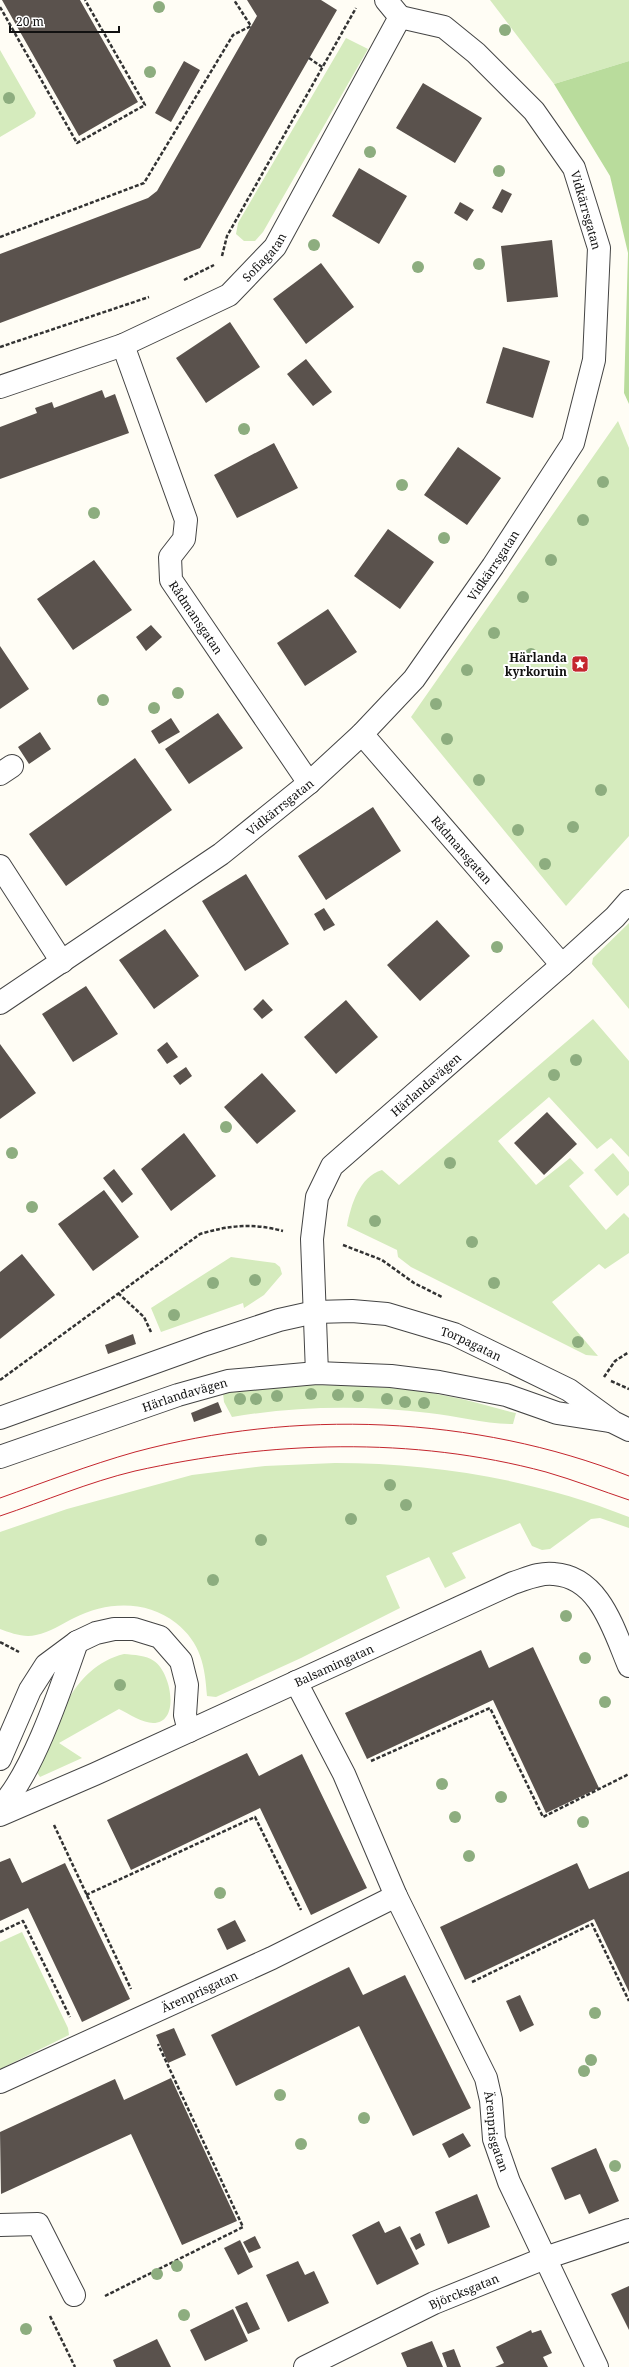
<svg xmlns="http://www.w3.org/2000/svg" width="629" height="2367" viewBox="0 0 629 2367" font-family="'Noto Serif',serif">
<rect width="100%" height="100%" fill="#fffdf5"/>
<path fill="#d5ebbd" d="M 490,0 L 629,0 L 629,61 L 554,84 Z
M 346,38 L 368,49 L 263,232 L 255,241 L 244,241 L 236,234 L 238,223 Z
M 0,50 L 36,113 L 34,117 L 0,137 Z
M 618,421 L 629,448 L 629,836 L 566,906 L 411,717 Z
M 629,923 L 629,1009 L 592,964 L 593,958 Z
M 593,1019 L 629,1061 L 629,1157 L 611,1138 L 597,1149 L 549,1097 L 498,1141 L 536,1185 L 570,1158 L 584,1173 L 569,1186 L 606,1230 L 624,1213 L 629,1218 L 629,1253 L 605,1269 L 599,1264 L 552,1302 L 598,1356 L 586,1355 L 411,1267 L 398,1257 L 397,1250 L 347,1226 C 351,1205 359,1177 382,1170 L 399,1185 Z
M 613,1153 L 629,1172 L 629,1185 L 617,1196 L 594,1170 Z
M 231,1257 L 275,1263 L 280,1267 L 282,1274 L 264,1295 L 244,1308 L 243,1303 L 161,1332 L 151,1308 Z
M 288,1385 C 341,1385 395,1385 447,1396 C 470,1400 493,1408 516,1413 L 513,1424 C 485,1424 456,1416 429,1413 C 364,1405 296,1406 232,1417 L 224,1402 L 223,1393 Z
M 335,1463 C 435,1463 536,1480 629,1517 L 629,1528 L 600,1518 L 591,1519 L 550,1549 L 542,1550 L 532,1546 L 520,1523 L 452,1553 L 466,1578 L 445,1588 L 429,1557 L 386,1576 L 400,1608 L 301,1658 L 216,1697 L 207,1696 C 205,1666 201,1643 176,1623 C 147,1600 107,1601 74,1618 C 62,1624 50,1632 36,1635 C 24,1638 11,1633 0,1629 L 0,1532 L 67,1509 L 192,1475 L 265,1466 Z
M 124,1654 C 134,1655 146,1655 154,1661 C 171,1672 181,1723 153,1723 C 143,1723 129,1714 119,1709 L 59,1743 L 82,1758 L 40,1777 L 36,1771 C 56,1726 71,1667 124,1654 Z
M 22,1932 L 68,2028 L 69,2035 L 0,2069 L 0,1942 Z"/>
<path fill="#b9dc9c" d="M 629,61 L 629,404 L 624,393 L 628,253 L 610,176 L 554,84 Z"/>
<path fill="#5a524d" d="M 2,0 L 80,0 L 138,102 L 79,136 Z
M 247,0 L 321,0 L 337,10 L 200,248 L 0,323 L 0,254 L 148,198 L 157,191 L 257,16 Z
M 184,61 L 200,70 L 171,122 L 155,113 Z
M 423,83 L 482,118 L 455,163 L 396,128 Z
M 359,168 L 407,196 L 379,244 L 332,216 Z
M 502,189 L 512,194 L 502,213 L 492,208 Z
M 460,202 L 474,210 L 467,221 L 454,213 Z
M 552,240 L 558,297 L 507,302 L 501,246 Z
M 321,263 L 354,307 L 306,344 L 273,299 Z
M 230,322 L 260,367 L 206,403 L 176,358 Z
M 503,347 L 550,361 L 533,418 L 486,403 Z
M 306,359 L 332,392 L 313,406 L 287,374 Z
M 102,390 L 105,398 L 115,394 L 129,433 L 0,479 L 0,427 L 37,413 L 35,408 L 52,402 L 54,408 Z
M 274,443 L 298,488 L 237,518 L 214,475 Z
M 458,447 L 501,478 L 467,525 L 424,495 Z
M 388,529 L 434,562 L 400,609 L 354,576 Z
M 94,560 L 132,610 L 73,650 L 37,599 Z
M 328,609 L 357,652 L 305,686 L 277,643 Z
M 151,625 L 162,637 L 146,651 L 136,637 Z
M 0,646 L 29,689 L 0,709 Z
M 218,713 L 243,748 L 189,784 L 165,749 Z
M 171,718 L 180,732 L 159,744 L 151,731 Z
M 40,732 L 51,749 L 29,764 L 18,747 Z
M 135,758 L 172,810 L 66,886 L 29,834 Z
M 373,807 L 401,851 L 326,900 L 298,856 Z
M 246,874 L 289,944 L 245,971 L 202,901 Z
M 324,908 L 335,925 L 324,931 L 314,914 Z
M 437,920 L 470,956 L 420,1001 L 387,965 Z
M 165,929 L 199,976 L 154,1009 L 119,960 Z
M 86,986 L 118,1034 L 73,1062 L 42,1014 Z
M 263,999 L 273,1010 L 262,1019 L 253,1009 Z
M 346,1000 L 378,1037 L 336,1074 L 304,1037 Z
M 167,1042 L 178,1057 L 167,1064 L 157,1050 Z
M 0,1044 L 36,1093 L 0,1119 Z
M 186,1067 L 192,1076 L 180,1085 L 173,1076 Z
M 262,1073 L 296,1111 L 257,1144 L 224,1107 Z
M 547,1112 L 577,1144 L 544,1175 L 514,1143 Z
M 184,1133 L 216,1176 L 171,1211 L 141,1169 Z
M 114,1169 L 133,1194 L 122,1203 L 103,1178 Z
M 104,1190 L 139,1237 L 93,1271 L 58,1224 Z
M 22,1254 L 55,1295 L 0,1339 L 0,1272 Z
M 133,1334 L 136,1344 L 108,1354 L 105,1345 Z
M 218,1402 L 222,1412 L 194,1422 L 191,1413 Z
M 533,1647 L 599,1788 L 546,1813 L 493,1700 L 367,1759 L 345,1713 L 481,1650 L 489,1668 Z
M 247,1753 L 259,1776 L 302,1754 L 367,1888 L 311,1915 L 260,1808 L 131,1870 L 107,1820 Z
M 10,1858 L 22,1883 L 65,1863 L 130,1999 L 82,2022 L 28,1908 L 0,1921 L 0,1862 Z
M 577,1863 L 589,1889 L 629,1871 L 629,1992 L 594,1919 L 465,1980 L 440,1927 Z
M 235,1920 L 246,1941 L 227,1950 L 217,1929 Z
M 349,1967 L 363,1995 L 405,1975 L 471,2108 L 413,2136 L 359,2026 L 236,2086 L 211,2035 Z
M 520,1995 L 534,2025 L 520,2032 L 506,2001 Z
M 174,2028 L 186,2055 L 168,2063 L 156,2035 Z
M 171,2078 L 237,2221 L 182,2245 L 131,2134 L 1,2194 L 0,2132 L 115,2079 L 124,2100 Z
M 463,2133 L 471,2146 L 449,2158 L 442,2144 Z
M 596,2148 L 619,2201 L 589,2214 L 580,2194 L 565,2200 L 551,2168 Z
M 477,2194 L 490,2227 L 448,2244 L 435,2212 Z
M 379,2221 L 385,2233 L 400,2226 L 419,2264 L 377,2285 L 352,2235 Z
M 420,2233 L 425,2245 L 416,2250 L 410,2238 Z
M 255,2236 L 261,2248 L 249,2253 L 243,2242 Z
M 240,2240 L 253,2267 L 238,2275 L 224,2248 Z
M 298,2261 L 305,2275 L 314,2271 L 329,2303 L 288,2322 L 266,2275 Z
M 629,2286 L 629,2330 L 611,2294 Z
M 247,2302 L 260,2329 L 248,2334 L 235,2307 Z
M 233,2309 L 248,2341 L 205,2361 L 190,2330 Z
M 531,2330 L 532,2333 L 541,2330 L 552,2353 L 543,2357 L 548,2367 L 495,2367 L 504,2363 L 496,2347 Z
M 157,2339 L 171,2367 L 116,2367 L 113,2360 Z
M 432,2341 L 443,2367 L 407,2367 L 401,2353 Z
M 454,2349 L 461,2367 L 447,2367 L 442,2353 Z"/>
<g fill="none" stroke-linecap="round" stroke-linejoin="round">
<g stroke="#444" stroke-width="24">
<g id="minor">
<path id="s1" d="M 123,345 L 186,520 L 184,539 L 170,557 L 171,580 L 309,783"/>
<path id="s2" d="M 0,387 L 123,345 L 229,295 L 275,247 L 400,17 L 386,0"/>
<path id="s3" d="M 362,734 L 562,965"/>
<path d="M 0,774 L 12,766"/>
<path d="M 0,866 L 62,962"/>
<path id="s4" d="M 0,1003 L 221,854 L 309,783 L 362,734 L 414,679 L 493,566 L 573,443 L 594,360 L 599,248 L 574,168 L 534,111 L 476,53 L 444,27 L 400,17"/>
<path id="s5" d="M 317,1373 L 312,1239 L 317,1197 L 332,1166 L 562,965 L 615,917 L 629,901"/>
<path id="s6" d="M 0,1418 L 206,1344 L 279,1320 L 315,1312 L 352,1311 L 387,1314 L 454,1334 L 569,1390 L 613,1422 L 629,1430"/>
<path id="s7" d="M 0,1457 L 178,1395 L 228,1381 L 317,1373 L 391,1376 L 439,1382 L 506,1395 L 557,1413 L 609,1421"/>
<path id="s8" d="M 296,1682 L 344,1774 L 396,1896 L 486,2078 L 491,2100 L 494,2139 L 509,2182 L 597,2367"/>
<path d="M 0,1759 L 30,1690 L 46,1665 L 77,1642 L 96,1633 L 114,1629 L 134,1629 L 160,1637 L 181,1661 L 187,1685 L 185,1715 L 189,1731"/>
<path d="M 0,1807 C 32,1776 62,1685 77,1642"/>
<path id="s9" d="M 0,1815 L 95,1774 L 513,1583 C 526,1579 540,1572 554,1574 C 600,1577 614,1631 629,1666"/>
<path id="s10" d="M 0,2082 L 272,1958 L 396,1896"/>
<path d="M 0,2225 L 38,2224 L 74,2295"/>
<path id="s11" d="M 305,2367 L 434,2303 L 545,2258 L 629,2230"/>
</g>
</g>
<path stroke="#333" stroke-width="2.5" stroke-dasharray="4 2" stroke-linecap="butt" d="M 0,7 L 77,143 L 145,105 L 85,0
M 309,58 L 322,67
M 0,237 L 144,183 L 233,35 L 251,26 L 234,0
M 222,256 L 227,236 L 356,8
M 184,280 L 214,265
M 0,347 L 149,297
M 343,1245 L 382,1260 L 414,1283 L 442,1297
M 118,1293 L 144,1317 L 151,1332
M 604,1377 L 615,1361 L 629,1352
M 0,1380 L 200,1234 C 230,1225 253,1223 283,1231
M 611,1381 L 629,1389
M 0,1642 L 19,1652
M 371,1761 L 490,1708 L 543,1817 L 629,1774
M 54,1825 L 131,1989
M 86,1895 L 255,1817 L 301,1910
M 0,1932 L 23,1921 L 70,2017
M 472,1982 L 592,1924 L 629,2001
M 105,2296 L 243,2227 L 158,2044
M 50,2316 L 75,2367"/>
<use href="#minor" stroke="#fff" stroke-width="22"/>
<path stroke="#c4262e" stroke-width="1" d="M 0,1498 C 45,1482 89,1465 135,1452 C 295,1409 474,1415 629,1476
M 0,1516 C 45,1501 89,1482 135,1471 C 270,1441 412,1436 546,1472 C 574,1480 602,1491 629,1500"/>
</g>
<g fill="#8dad7f">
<circle cx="159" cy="7" r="6"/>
<circle cx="505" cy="30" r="6"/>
<circle cx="150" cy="72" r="6"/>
<circle cx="9" cy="98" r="6"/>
<circle cx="370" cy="152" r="6"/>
<circle cx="499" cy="171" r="6"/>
<circle cx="314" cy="245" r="6"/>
<circle cx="479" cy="264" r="6"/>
<circle cx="418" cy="267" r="6"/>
<circle cx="244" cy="429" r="6"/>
<circle cx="603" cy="482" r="6"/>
<circle cx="402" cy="485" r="6"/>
<circle cx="94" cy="513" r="6"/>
<circle cx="583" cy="520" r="6"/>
<circle cx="444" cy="538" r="6"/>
<circle cx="551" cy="560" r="6"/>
<circle cx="523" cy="597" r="6"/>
<circle cx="494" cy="633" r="6"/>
<circle cx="531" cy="654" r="6"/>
<circle cx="467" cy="670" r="6"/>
<circle cx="178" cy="693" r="6"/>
<circle cx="103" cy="700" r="6"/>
<circle cx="436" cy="704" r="6"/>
<circle cx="154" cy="708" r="6"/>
<circle cx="447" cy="739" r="6"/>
<circle cx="479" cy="780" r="6"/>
<circle cx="601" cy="790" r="6"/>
<circle cx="573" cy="827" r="6"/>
<circle cx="518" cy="830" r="6"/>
<circle cx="545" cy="864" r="6"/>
<circle cx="497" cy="947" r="6"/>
<circle cx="576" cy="1060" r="6"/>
<circle cx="554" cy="1075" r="6"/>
<circle cx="226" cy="1127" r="6"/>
<circle cx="12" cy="1153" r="6"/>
<circle cx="450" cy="1163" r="6"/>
<circle cx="32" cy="1207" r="6"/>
<circle cx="375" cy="1221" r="6"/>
<circle cx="472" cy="1242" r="6"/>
<circle cx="255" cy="1280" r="6"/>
<circle cx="213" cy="1283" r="6"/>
<circle cx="494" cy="1283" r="6"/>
<circle cx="174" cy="1315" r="6"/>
<circle cx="578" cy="1342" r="6"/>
<circle cx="311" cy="1394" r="6"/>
<circle cx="338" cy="1395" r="6"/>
<circle cx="277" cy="1396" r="6"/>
<circle cx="358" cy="1396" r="6"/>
<circle cx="240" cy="1399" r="6"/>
<circle cx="256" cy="1399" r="6"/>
<circle cx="387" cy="1399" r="6"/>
<circle cx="405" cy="1402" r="6"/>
<circle cx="424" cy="1403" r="6"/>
<circle cx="390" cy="1485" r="6"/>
<circle cx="406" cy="1505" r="6"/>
<circle cx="351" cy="1519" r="6"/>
<circle cx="261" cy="1540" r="6"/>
<circle cx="213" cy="1580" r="6"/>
<circle cx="566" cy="1616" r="6"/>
<circle cx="585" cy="1658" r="6"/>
<circle cx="120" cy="1685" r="6"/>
<circle cx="605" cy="1702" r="6"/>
<circle cx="442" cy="1784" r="6"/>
<circle cx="501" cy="1797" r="6"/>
<circle cx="455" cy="1817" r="6"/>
<circle cx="583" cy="1822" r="6"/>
<circle cx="469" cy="1856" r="6"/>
<circle cx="220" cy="1893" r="6"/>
<circle cx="595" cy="2013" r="6"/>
<circle cx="591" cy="2060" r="6"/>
<circle cx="584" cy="2071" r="6"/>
<circle cx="280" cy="2095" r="6"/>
<circle cx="364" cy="2118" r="6"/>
<circle cx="301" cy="2144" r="6"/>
<circle cx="615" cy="2166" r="6"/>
<circle cx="177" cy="2266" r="6"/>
<circle cx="157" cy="2274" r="6"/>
<circle cx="184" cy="2315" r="6"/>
<circle cx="26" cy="2329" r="6"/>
</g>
<defs>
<g id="sight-square" transform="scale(0.9)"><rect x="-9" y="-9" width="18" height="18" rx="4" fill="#c4262e" stroke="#fff"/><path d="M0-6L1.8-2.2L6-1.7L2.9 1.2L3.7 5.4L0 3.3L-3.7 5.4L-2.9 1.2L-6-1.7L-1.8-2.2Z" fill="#fff"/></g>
</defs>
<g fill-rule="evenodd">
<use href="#sight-square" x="580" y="664"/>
</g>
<g text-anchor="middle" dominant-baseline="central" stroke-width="4" stroke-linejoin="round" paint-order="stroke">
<g font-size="12" fill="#111" stroke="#fff">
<text transform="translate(586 210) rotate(74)">Vidkärrsgatan</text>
<text stroke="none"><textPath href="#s2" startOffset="299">Sofiagatan</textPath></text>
<text stroke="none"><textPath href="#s4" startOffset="666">Vidkärrsgatan</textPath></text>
<text stroke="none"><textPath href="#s1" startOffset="296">Rådmansgatan</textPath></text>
<text stroke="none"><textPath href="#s4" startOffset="342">Vidkärrsgatan</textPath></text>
<text stroke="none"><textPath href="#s3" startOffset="153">Rådmansgatan</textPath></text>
<text stroke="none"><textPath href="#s5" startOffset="335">Härlandavägen</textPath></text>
<text stroke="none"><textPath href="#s6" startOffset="494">Torpagatan</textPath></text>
<text stroke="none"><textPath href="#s7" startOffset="195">Härlandavägen</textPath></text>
<text stroke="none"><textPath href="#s9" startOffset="366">Balsamingatan</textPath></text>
<text stroke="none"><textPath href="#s10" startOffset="219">Ärenprisgatan</textPath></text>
<text stroke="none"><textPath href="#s8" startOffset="494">Ärenprisgatan</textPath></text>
<text stroke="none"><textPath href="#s11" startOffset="176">Björcksgatan</textPath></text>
</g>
<g font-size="12" font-weight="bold" fill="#111" stroke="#fff" text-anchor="end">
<text x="567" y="657">Härlanda<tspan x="567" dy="14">kyrkoruin</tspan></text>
</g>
</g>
<path d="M10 26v6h109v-6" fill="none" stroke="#111111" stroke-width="2"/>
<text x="16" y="26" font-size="12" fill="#111111" stroke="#ffffff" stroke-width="3" paint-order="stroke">20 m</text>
</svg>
